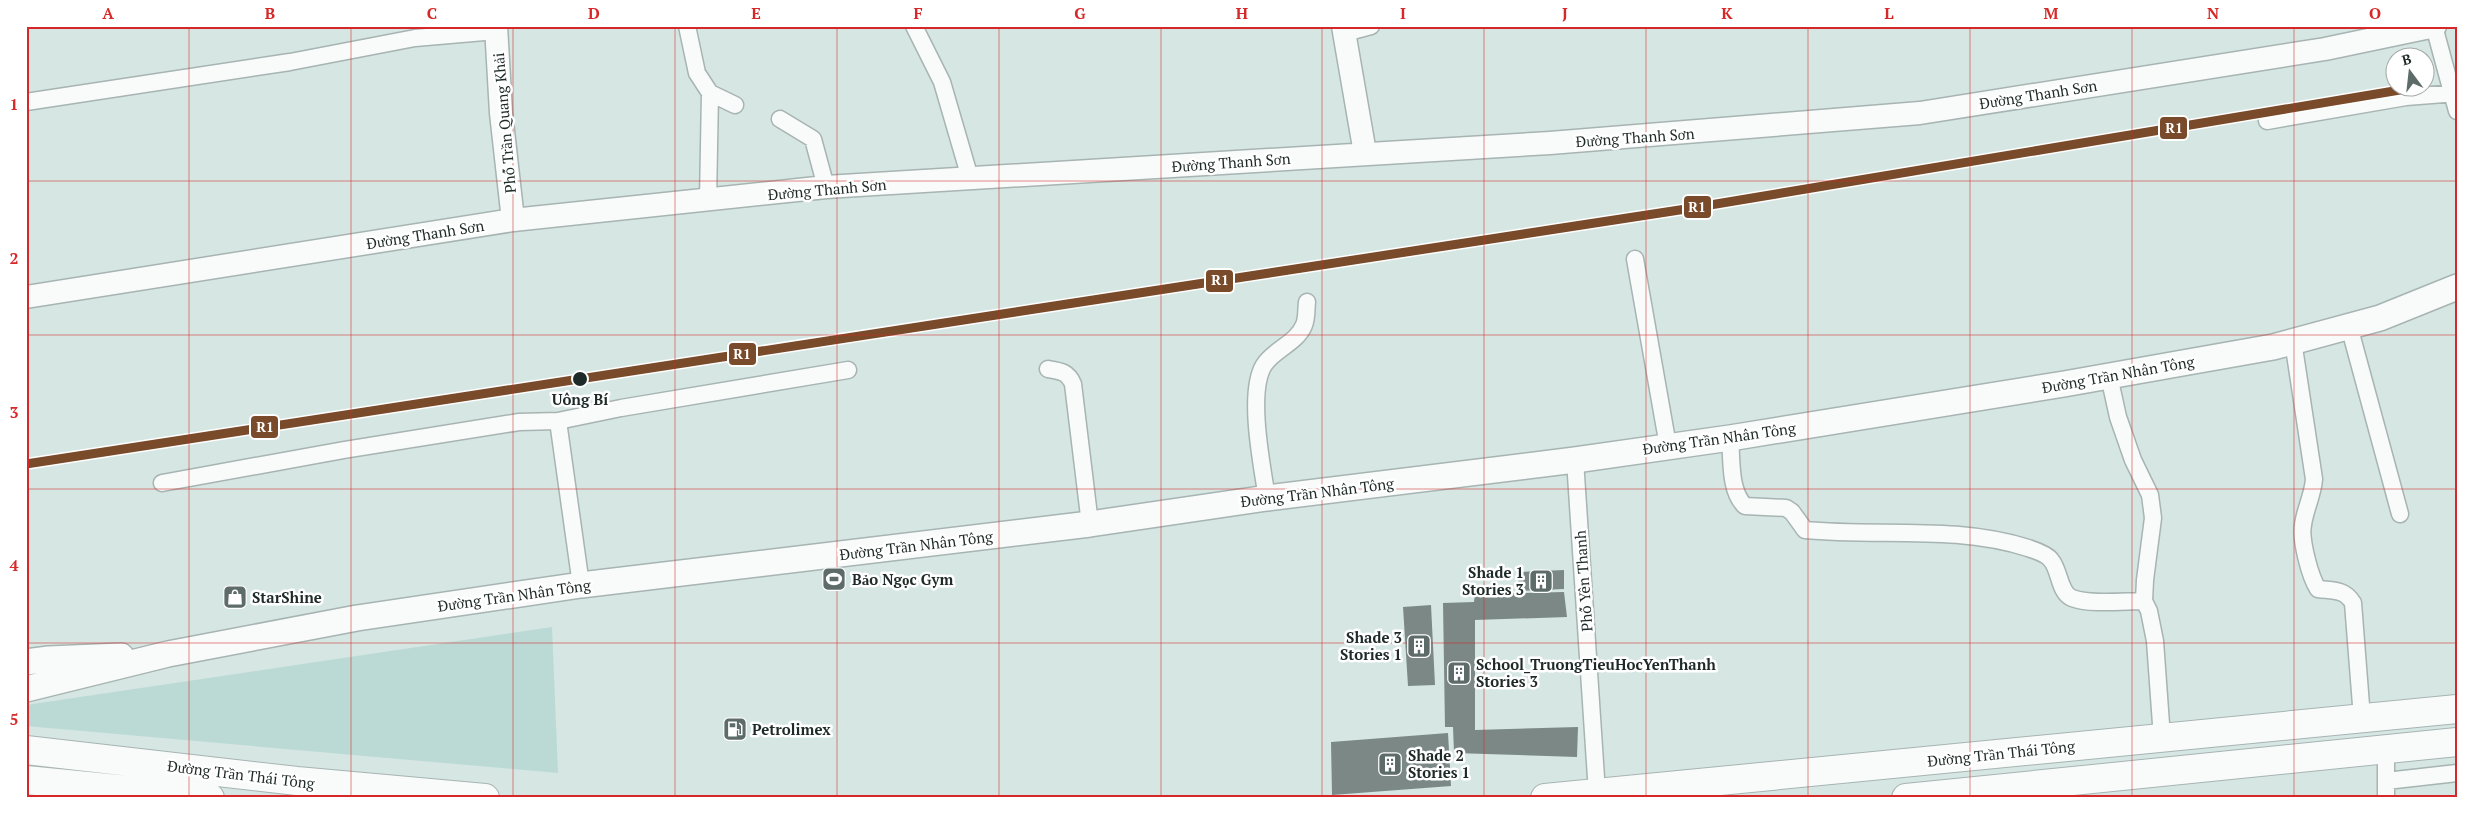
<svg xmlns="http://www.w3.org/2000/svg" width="2483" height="824" viewBox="0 0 2483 824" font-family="'PT Serif',serif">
<rect width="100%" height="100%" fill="#d5e6e3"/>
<path fill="#bbdad5" d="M 552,627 L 558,773 L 26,726 L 26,705 Z"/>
<path fill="#7b8886" d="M 1564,570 L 1564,589 L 1519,591 L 1518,572 Z
M 1564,592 L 1567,617 L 1475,620 L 1475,730 L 1578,727 L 1577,757 L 1454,753 L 1453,727 L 1445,727 L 1443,603 L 1474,602 L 1475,594 Z
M 1431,605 L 1435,685 L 1408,686 L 1403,607 Z
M 1448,733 L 1451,786 L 1332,795 L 1331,742 Z"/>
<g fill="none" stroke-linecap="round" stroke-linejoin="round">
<g stroke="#a7b4b2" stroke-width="19">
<path id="street" d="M 687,26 L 697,73 L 710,93 L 735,105
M 914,26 L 942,82 L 970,178
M 2434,26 L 2457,111
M 1345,33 L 1371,26
M 26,102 L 290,62 L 415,38 L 496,31
M 780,119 L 813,139 L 826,187
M 2267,121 L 2406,97 L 2457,93
M 708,201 L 710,93
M 1635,259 L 1668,446
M 2349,326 L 2400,514
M 2293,341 L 2314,479 C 2313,495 2305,509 2303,525 C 2300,539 2310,577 2318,589 C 2333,591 2345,589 2353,603 L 2362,718
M 1048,369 C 1061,371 1068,372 1073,384 L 1090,524
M 2109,376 L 2118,417 L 2133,460 L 2150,495 L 2153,518 L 2145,580 L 2144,601 L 2149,611 L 2155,641 L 2162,738
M 558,421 L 621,408 L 848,370
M 1730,438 C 1732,459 1729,491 1745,506 L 1786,508 L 1792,512 L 1805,530 C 1880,537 1955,525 2028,548 C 2034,550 2047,554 2051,560 C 2060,570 2059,593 2072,598 C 2089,605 2125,601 2144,601
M 1575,460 L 1597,793
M 162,483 L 344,450 L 519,422 L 558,421 L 581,585
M 1267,498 C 1262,466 1247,392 1264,365 C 1273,350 1297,343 1304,325 C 1307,318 1306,310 1307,302
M 2386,749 L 2386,798
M 2386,781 L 2457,773"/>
</g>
<g stroke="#a7b4b2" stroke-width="25">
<path id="secondary" d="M 496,26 L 501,113 L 513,220
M 1343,26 L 1365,153
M 26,297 L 513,220 L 826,187 L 1550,143 L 1920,113 L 2325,49 L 2435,26"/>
</g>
<g stroke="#a7b4b2" stroke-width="28">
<path id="primary" d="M 26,662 L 49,659 L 121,656
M 26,689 L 168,654 L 357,618 L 581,585 L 1090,524 L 1267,498 L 1575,460 L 1730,438 L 2064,384 L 2273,347 L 2380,318 L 2457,287"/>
</g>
<g stroke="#a7b4b2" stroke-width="30">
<path id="highway" d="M 26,750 L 297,781 L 485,798
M 26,780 L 210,798
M 1545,798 L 2457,709
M 1906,798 L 2457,742"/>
</g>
<use href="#street" stroke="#f9fbfb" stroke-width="16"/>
<use href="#secondary" stroke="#f9fbfb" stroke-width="22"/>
<use href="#primary" stroke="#f9fbfb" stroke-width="25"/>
<use href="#highway" stroke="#f9fbfb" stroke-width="28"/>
<g stroke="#fff" stroke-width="12">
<path id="rail-1" d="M 26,464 L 1686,209 L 2412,88"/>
</g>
<use href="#rail-1" stroke="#7a4b2a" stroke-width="9"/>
</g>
<path fill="none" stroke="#d62828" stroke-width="1" stroke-opacity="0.55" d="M 189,26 L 189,798M 351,26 L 351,798M 513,26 L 513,798M 675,26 L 675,798M 837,26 L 837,798M 999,26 L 999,798M 1161,26 L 1161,798M 1322,26 L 1322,798M 1484,26 L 1484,798M 1646,26 L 1646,798M 1808,26 L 1808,798M 1970,26 L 1970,798M 2132,26 L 2132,798M 2294,26 L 2294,798M 26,181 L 2457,181M 26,335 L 2457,335M 26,489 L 2457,489M 26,643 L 2457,643"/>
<defs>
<g id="stadium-square" transform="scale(1.25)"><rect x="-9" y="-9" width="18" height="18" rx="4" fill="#5e6c69" stroke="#fff"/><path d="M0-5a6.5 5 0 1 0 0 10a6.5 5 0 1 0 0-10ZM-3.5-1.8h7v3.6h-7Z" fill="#fff"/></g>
<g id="building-square" transform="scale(1.25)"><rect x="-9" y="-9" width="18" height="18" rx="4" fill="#5e6c69" stroke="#fff"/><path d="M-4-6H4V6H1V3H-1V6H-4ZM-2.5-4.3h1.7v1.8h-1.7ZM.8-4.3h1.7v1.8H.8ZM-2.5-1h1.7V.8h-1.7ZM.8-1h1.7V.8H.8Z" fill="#fff"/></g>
<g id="shop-square" transform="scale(1.25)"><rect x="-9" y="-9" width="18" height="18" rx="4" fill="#5e6c69" stroke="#fff"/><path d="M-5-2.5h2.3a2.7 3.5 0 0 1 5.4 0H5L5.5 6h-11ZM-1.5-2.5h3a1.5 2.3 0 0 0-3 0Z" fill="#fff"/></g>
<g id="fuel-square" transform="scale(1.25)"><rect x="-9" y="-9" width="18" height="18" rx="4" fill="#5e6c69" stroke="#fff"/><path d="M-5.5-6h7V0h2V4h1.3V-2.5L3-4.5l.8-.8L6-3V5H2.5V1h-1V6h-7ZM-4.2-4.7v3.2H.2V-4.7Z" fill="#fff"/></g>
</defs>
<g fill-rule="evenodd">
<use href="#stadium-square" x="834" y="579"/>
<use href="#building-square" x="1541" y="581"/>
<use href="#shop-square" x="235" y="597"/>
<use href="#building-square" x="1419" y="646"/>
<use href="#building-square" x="1459" y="673"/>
<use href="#fuel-square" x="735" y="729"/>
<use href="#building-square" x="1390" y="764"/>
</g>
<circle fill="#1e2a27" stroke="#fff" stroke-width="2" cx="580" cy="379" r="8"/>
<g text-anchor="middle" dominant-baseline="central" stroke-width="5" stroke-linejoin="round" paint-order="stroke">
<g font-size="15" fill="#1e2a27" stroke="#fff">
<text transform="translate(2038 94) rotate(-9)">Đường Thanh Sơn</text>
<text transform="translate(504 123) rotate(-95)">Phố Trần Quang Khải</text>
<text transform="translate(1635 137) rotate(-4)">Đường Thanh Sơn</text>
<text transform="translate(1231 162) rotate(-4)">Đường Thanh Sơn</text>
<text transform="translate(827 189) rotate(-5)">Đường Thanh Sơn</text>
<text transform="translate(425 234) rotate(-9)">Đường Thanh Sơn</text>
<text transform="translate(2118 374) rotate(-10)">Đường Trần Nhân Tông</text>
<text transform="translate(1719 438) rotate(-8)">Đường Trần Nhân Tông</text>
<text transform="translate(1317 492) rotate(-7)">Đường Trần Nhân Tông</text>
<text transform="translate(916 545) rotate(-7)">Đường Trần Nhân Tông</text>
<text transform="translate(1583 581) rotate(-94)">Phố Yên Thanh</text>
<text transform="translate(514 595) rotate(-8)">Đường Trần Nhân Tông</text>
<text transform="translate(2001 753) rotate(-6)">Đường Trần Thái Tông</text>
<text transform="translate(241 774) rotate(7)">Đường Trần Thái Tông</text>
</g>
<g font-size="15" font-weight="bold" fill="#1e2a27" stroke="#fff">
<text x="580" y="399">Uông Bí</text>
</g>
<g font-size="15" font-weight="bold" fill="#1e2a27" stroke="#fff" text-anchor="start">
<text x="1524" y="572" text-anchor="end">Shade 1<tspan x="1524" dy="17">Stories 3</tspan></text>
<text x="852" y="579">Bảo Ngọc Gym</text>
<text x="252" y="597">StarShine</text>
<text x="1402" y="637" text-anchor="end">Shade 3<tspan x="1402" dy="17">Stories 1</tspan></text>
<text x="1476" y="664">School_TruongTieuHocYenThanh<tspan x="1476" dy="17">Stories 3</tspan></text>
<text x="752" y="729">Petrolimex</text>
<text x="1408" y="755">Shade 2<tspan x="1408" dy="17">Stories 1</tspan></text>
</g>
</g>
<g stroke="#fff" stroke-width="2">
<rect x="2159" y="116" width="29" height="24" rx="5" fill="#7a4b2a"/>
<rect x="1683" y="195" width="29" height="24" rx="5" fill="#7a4b2a"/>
<rect x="1205" y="269" width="29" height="24" rx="5" fill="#7a4b2a"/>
<rect x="728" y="342" width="29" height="24" rx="5" fill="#7a4b2a"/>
<rect x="250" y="415" width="29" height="24" rx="5" fill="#7a4b2a"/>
</g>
<g font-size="14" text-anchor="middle" font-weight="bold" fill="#fff">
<text x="2174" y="133">R1</text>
<text x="1697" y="212">R1</text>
<text x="1220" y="285">R1</text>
<text x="742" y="359">R1</text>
<text x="265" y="432">R1</text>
</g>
<rect width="2483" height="824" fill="none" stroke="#ffffff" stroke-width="55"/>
<g transform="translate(2410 72) rotate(345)"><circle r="24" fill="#ffffff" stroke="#a5aaa9"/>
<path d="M0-4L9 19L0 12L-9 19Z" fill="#5e6c69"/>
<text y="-8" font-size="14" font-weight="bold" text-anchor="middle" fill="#1e2a27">B</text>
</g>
<rect x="28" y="28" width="2428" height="768" fill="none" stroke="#d62828" stroke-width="2"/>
<g font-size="16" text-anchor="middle" font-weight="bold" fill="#d62828">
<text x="108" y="19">A</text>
<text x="270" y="19">B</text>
<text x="432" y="19">C</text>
<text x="594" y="19">D</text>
<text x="756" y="19">E</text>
<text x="918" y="19">F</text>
<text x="1080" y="19">G</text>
<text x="1242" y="19">H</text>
<text x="1403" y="19">I</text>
<text x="1565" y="19">J</text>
<text x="1727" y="19">K</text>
<text x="1889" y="19">L</text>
<text x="2051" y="19">M</text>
<text x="2213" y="19">N</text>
<text x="2375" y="19">O</text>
<text x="14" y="110">1</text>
<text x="14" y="264">2</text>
<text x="14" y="418">3</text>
<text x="14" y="571">4</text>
<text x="14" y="725">5</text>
</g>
</svg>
